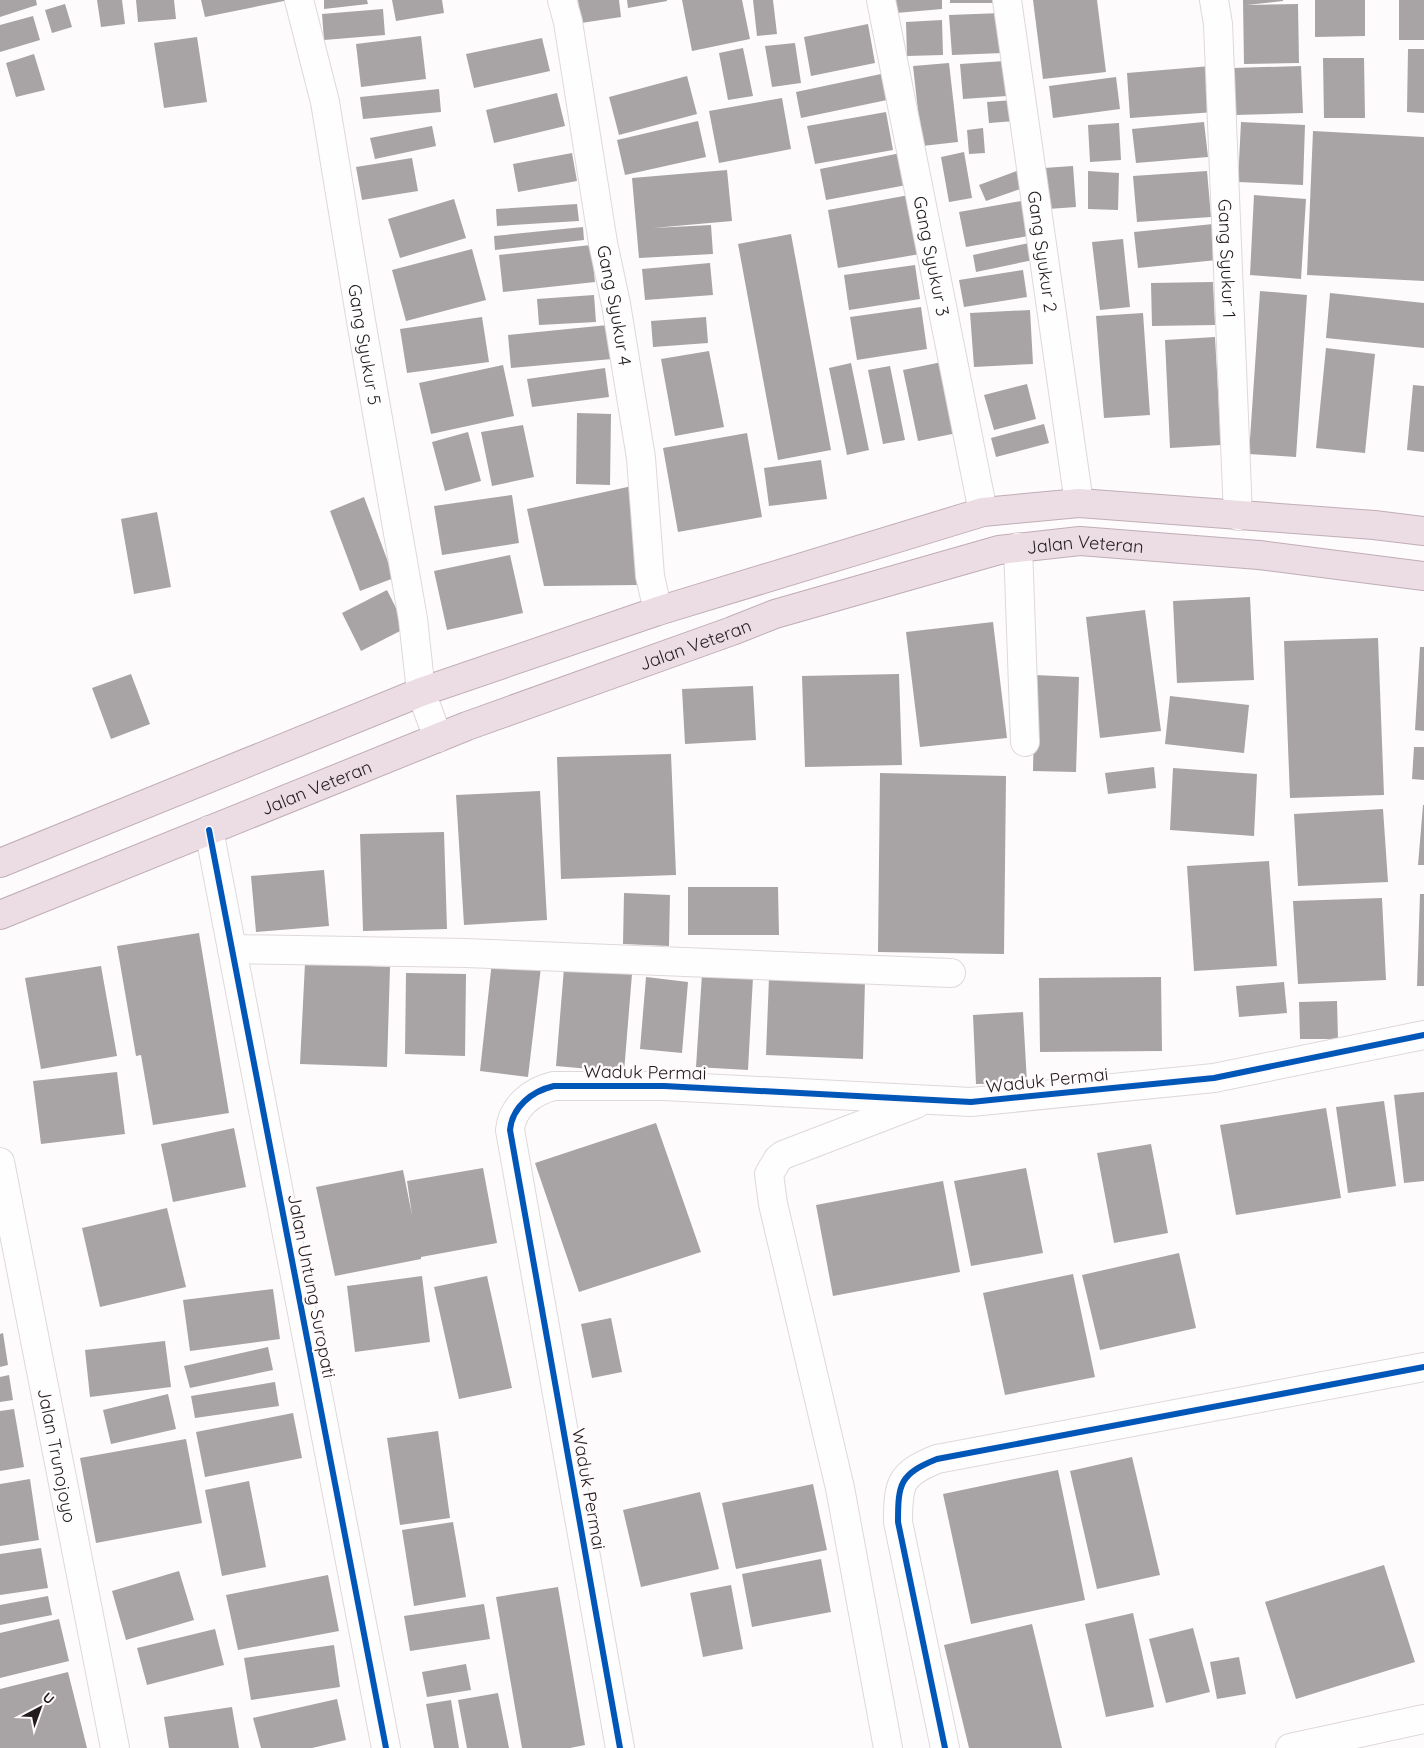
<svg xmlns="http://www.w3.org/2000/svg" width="1424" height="1748" viewBox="0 0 1424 1748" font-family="Quicksand,sans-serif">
<rect width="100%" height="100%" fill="#fefbfc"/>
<path fill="#a8a3a5" d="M 0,0 L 36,0 L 37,5 L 0,17 Z
M 97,0 L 122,0 L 125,24 L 101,27 Z
M 136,0 L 174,0 L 176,19 L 138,22 Z
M 201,0 L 284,0 L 284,1 L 205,17 Z
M 324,0 L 367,0 L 368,4 L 324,9 Z
M 392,0 L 442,0 L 444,13 L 396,21 Z
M 578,0 L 619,0 L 621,17 L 581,23 Z
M 627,0 L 667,0 L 667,1 L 628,8 Z
M 682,0 L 742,0 L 750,39 L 692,51 Z
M 753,0 L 773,0 L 777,34 L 757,36 Z
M 895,0 L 942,0 L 942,9 L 896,13 Z
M 950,0 L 997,0 L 997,3 L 950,3 Z
M 1033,0 L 1097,0 L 1106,72 L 1043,79 Z
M 1243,0 L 1283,0 L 1283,1 L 1247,5 L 1298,4 L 1299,63 L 1244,64 Z
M 1315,0 L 1365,0 L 1365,36 L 1315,37 Z
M 1399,0 L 1424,0 L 1424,40 L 1399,40 Z
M 65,4 L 72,27 L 52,33 L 45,10 Z
M 383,9 L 385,35 L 324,40 L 322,14 Z
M 1002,13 L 1004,53 L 952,55 L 949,15 Z
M 33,16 L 40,40 L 0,52 L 0,25 Z
M 942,20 L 943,55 L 907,56 L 906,22 Z
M 868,24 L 875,63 L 811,76 L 804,37 Z
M 421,36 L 426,79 L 361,87 L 356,44 Z
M 197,37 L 207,102 L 164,108 L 154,43 Z
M 542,38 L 550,71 L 474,88 L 466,54 Z
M 795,43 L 801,83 L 772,87 L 765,46 Z
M 743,48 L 753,96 L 728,100 L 719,53 Z
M 1408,49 L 1424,49 L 1424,113 L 1407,112 Z
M 34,54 L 45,90 L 16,97 L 6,63 Z
M 1323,58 L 1364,58 L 1365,118 L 1324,118 Z
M 1005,61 L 1007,96 L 963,99 L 960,64 Z
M 949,63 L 958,142 L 922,146 L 913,66 Z
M 1211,66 L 1215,112 L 1130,118 L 1127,73 Z
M 1301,66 L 1303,113 L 1234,115 L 1232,68 Z
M 881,74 L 887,100 L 801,118 L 796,92 Z
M 687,76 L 697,114 L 619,135 L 609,97 Z
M 1116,77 L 1120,109 L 1053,118 L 1049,86 Z
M 439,89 L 441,112 L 363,119 L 360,97 Z
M 557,93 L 565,126 L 494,143 L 486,110 Z
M 782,98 L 791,149 L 719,163 L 709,111 Z
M 1013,100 L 1015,121 L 989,123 L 987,102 Z
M 886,112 L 893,150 L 815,164 L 807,126 Z
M 698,121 L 706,157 L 625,175 L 617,140 Z
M 1204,122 L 1208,157 L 1136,163 L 1132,129 Z
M 1241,122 L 1305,125 L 1303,185 L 1238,182 Z
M 1119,123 L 1121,160 L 1090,162 L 1088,125 Z
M 432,126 L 436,146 L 375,159 L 370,138 Z
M 983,128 L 985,153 L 969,154 L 967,130 Z
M 1313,131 L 1424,137 L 1424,281 L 1307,275 Z
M 906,152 L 912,184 L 826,200 L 820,169 Z
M 964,152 L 972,198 L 949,202 L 941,157 Z
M 572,153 L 577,181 L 518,192 L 513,164 Z
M 412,158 L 418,191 L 362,200 L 356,167 Z
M 1073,166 L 1076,207 L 1048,209 L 1044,168 Z
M 1022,169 L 1029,186 L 986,201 L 979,185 Z
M 727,170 L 732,221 L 653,228 L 711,225 L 713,254 L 639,258 L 632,178 Z
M 1088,171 L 1119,173 L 1118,210 L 1088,209 Z
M 1207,171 L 1211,217 L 1137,222 L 1133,176 Z
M 909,195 L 920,254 L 838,268 L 828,210 Z
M 1254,195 L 1306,199 L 1301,279 L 1250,275 Z
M 454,199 L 466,238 L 400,258 L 388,219 Z
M 1021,201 L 1028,236 L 966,247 L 959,212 Z
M 577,204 L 579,221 L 497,226 L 496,209 Z
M 1213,224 L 1217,260 L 1138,268 L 1134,232 Z
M 583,227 L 584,240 L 495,250 L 494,236 Z
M 791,234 L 831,450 L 778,460 L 738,244 Z
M 1123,239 L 1130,307 L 1100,310 L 1092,242 Z
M 1029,243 L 1033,260 L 976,272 L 973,255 Z
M 591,245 L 595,282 L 503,292 L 499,255 Z
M 472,249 L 486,300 L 406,321 L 392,270 Z
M 710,263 L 713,295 L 645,300 L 642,269 Z
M 915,265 L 920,299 L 849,310 L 844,275 Z
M 1023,270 L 1027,297 L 964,307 L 959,280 Z
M 1213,282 L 1215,325 L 1152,326 L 1151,283 Z
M 1260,291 L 1307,295 L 1296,457 L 1249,454 Z
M 1330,293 L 1424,303 L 1424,348 L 1326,338 Z
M 594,295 L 596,322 L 539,325 L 537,299 Z
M 921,307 L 927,349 L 857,360 L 850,317 Z
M 1030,310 L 1033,364 L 974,367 L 970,313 Z
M 1143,313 L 1150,415 L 1104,418 L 1096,316 Z
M 482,317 L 489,362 L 407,373 L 400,329 Z
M 706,317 L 708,343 L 653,347 L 651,321 Z
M 608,325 L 612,359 L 511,368 L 508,335 Z
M 1215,337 L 1221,445 L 1170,448 L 1165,340 Z
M 1326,348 L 1375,354 L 1365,453 L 1316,448 Z
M 709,351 L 724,427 L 675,436 L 661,359 Z
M 942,362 L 957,433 L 918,441 L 903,370 Z
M 851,363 L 869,450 L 847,455 L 829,368 Z
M 503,365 L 514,416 L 431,434 L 419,383 Z
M 890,366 L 905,440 L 883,444 L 868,370 Z
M 605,368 L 609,397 L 532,407 L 527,379 Z
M 1027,384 L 1036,419 L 994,430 L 984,395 Z
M 1413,385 L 1424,386 L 1424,452 L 1407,450 Z
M 577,413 L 611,414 L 610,485 L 576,484 Z
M 1044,424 L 1049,443 L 996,457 L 991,438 Z
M 523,425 L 534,477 L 492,486 L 481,432 Z
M 468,432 L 481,481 L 445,491 L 432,442 Z
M 747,433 L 762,517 L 678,532 L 663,448 Z
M 821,460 L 827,499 L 769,506 L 764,468 Z
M 632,486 L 637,585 L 544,586 L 527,509 Z
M 512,495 L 519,543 L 442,555 L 434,506 Z
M 364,497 L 394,578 L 360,591 L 330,511 Z
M 157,512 L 171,587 L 134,594 L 121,519 Z
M 510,555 L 523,613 L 447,630 L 434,571 Z
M 387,590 L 406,628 L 361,651 L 342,613 Z
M 1250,597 L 1254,680 L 1177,683 L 1173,601 Z
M 1145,610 L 1161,731 L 1100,738 L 1086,617 Z
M 993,622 L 1007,738 L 920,747 L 906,632 Z
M 1378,638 L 1384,795 L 1290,798 L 1284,641 Z
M 1420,647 L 1424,647 L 1424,731 L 1415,730 Z
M 131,674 L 150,724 L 111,739 L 92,688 Z
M 899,674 L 902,765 L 805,767 L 802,676 Z
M 1035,675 L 1079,677 L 1076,772 L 1033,771 Z
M 753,686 L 756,740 L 685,744 L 682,689 Z
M 1170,696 L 1249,705 L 1244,753 L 1165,744 Z
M 1414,747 L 1424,747 L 1424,780 L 1412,779 Z
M 671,754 L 676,875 L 561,879 L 557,757 Z
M 1154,767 L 1156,788 L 1108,794 L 1105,773 Z
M 1173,768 L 1257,774 L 1254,836 L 1170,830 Z
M 880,773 L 1006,776 L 1004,954 L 878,952 Z
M 540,791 L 547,920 L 464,925 L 456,795 Z
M 1423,805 L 1424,805 L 1424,865 L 1418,865 Z
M 1383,809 L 1388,882 L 1298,886 L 1294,814 Z
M 444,832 L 447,929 L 363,931 L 360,834 Z
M 1269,861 L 1277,966 L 1194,971 L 1187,866 Z
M 324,870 L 329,926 L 256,932 L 251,876 Z
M 688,887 L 778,887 L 779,935 L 688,935 Z
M 624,893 L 670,895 L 669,946 L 623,944 Z
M 1420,894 L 1424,894 L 1424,986 L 1417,986 Z
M 1382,898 L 1386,980 L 1298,984 L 1293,901 Z
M 199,933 L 229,1113 L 153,1125 L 141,1055 L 136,1056 L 117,946 Z
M 492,961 L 541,967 L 528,1077 L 480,1071 Z
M 305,963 L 390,967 L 387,1067 L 300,1064 Z
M 101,966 L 117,1056 L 41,1069 L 25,978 Z
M 564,968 L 632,974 L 624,1072 L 556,1066 Z
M 406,973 L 466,974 L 465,1056 L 405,1054 Z
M 702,974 L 753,977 L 748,1070 L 696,1067 Z
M 646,977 L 688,982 L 682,1053 L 640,1049 Z
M 769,977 L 865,980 L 863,1059 L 766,1055 Z
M 1161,977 L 1162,1051 L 1040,1052 L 1039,978 Z
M 1284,982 L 1287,1013 L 1239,1017 L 1236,986 Z
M 1337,1001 L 1338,1039 L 1300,1039 L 1299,1002 Z
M 1023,1012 L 1027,1083 L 976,1084 L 973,1015 Z
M 117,1072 L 125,1134 L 41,1144 L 33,1081 Z
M 1424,1092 L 1424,1181 L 1404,1183 L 1394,1095 Z
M 1384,1101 L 1396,1186 L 1348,1193 L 1336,1107 Z
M 1326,1108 L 1341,1198 L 1236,1215 L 1220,1125 Z
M 656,1123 L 701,1252 L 579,1292 L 535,1163 Z
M 234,1128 L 246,1187 L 173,1202 L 161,1144 Z
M 1151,1144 L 1168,1233 L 1114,1243 L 1097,1153 Z
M 483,1168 L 497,1243 L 421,1257 L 421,1259 L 335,1276 L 316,1187 L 403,1170 L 412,1215 L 407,1181 Z
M 1026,1168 L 1043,1253 L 971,1266 L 954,1181 Z
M 943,1181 L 960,1272 L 833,1296 L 816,1205 Z
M 167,1208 L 186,1287 L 100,1307 L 82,1228 Z
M 1179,1253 L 1196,1328 L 1100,1350 L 1082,1275 Z
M 1073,1274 L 1095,1377 L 1005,1395 L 983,1293 Z
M 422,1276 L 430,1342 L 355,1352 L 347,1286 Z
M 487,1276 L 512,1388 L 459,1399 L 434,1287 Z
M 273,1289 L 280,1339 L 190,1351 L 183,1300 Z
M 611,1318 L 622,1372 L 592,1378 L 581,1324 Z
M 3,1333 L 8,1365 L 0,1367 L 0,1334 Z
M 165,1341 L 171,1387 L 90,1397 L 85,1350 Z
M 268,1347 L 273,1370 L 190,1388 L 184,1366 Z
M 9,1375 L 13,1400 L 0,1402 L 0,1377 Z
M 275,1382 L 279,1406 L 195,1418 L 191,1396 Z
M 168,1394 L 176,1429 L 111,1444 L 103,1410 Z
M 14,1409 L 24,1467 L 0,1471 L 0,1411 Z
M 293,1413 L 302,1458 L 205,1477 L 196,1432 Z
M 438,1431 L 450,1518 L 400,1525 L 387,1438 Z
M 186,1439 L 202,1523 L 96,1543 L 80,1458 Z
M 1132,1457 L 1160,1575 L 1097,1589 L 1070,1471 Z
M 1058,1470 L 1085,1600 L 971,1624 L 943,1494 Z
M 30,1479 L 39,1540 L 0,1546 L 0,1484 Z
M 249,1481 L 266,1567 L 222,1576 L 205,1490 Z
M 813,1484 L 827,1550 L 736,1569 L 722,1503 Z
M 700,1492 L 719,1569 L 641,1587 L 623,1510 Z
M 453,1522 L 466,1597 L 414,1606 L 402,1530 Z
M 41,1548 L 48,1588 L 0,1595 L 0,1554 Z
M 821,1559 L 831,1612 L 752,1627 L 742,1574 Z
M 1384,1565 L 1415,1662 L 1296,1699 L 1265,1602 Z
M 179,1571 L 194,1620 L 126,1640 L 112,1591 Z
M 328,1575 L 339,1631 L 238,1650 L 226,1595 Z
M 731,1585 L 743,1649 L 703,1657 L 690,1593 Z
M 558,1587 L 585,1745 L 570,1748 L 522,1748 L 496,1597 Z
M 48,1596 L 52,1615 L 0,1625 L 0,1605 Z
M 484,1604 L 490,1639 L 410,1651 L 404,1616 Z
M 1133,1613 L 1154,1707 L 1106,1717 L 1085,1624 Z
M 59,1619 L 69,1661 L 0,1678 L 0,1633 Z
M 1032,1624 L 1062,1748 L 969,1748 L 944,1645 Z
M 1193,1628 L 1210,1692 L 1166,1703 L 1149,1639 Z
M 215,1629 L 224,1665 L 147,1685 L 137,1648 Z
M 334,1645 L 340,1687 L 251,1700 L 244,1658 Z
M 1239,1657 L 1246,1694 L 1217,1699 L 1210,1662 Z
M 466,1664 L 471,1690 L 427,1697 L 422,1672 Z
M 68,1672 L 87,1748 L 0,1748 L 0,1689 Z
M 498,1693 L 509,1748 L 467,1748 L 458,1700 Z
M 337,1699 L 346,1740 L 312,1748 L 261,1748 L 253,1718 Z
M 451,1700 L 459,1748 L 434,1748 L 426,1704 Z
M 232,1707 L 239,1748 L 169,1748 L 164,1717 Z"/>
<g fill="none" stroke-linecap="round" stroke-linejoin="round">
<g stroke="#ded8db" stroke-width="30">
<g id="minor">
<path id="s1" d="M 299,0 L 325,102 L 361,321 L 413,619 L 421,692 L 438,738"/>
<path id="s2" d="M 562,0 L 568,22 L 603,243 L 616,304 L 641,458 L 650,576 L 658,611"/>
<path id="s3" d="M 881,0 L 983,512"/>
<path id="s4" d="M 1007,0 L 1079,503"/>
<path id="s5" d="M 1214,0 L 1218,24 L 1238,516"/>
<path d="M 1018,547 L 1025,742"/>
<path d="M 209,830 L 386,1748"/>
<path d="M 232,949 L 466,953 L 951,973"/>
<path id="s6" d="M 0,1162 L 115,1748"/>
<path d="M 620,1748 L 510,1130 C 512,1107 532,1091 554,1086 L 664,1086 L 971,1102 L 1214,1078 L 1424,1035"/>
<path d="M 888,1748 L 840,1488 L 773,1204 L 769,1174 L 778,1159 L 783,1155 L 916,1104"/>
<path d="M 945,1748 L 898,1522 C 898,1483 900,1474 937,1459 L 1424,1367"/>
<path d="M 1290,1748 L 1424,1719"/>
</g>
</g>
<g stroke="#c0adb6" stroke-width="30">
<g id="highway">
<path d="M 0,863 L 421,692 L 658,611 L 983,512 L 1079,503 L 1374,525 L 1424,531"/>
<path id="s7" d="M 0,915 L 467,726 L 732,631 L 775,614 L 999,550 L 1080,541 L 1259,555 L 1424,576"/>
</g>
</g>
<use href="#minor" stroke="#fffeff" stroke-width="28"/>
<use href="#highway" stroke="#ecdce3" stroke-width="28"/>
<g stroke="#fffafc" stroke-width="9">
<path id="cycleway" d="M 209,830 L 386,1748
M 620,1748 L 510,1130 C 512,1107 532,1091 554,1086 L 664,1086 L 971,1102 L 1214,1078 L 1424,1035
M 945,1748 L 898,1522 C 898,1483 900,1474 937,1459 L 1424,1367"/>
</g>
<use href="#cycleway" stroke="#0057b8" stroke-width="6"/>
</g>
<g text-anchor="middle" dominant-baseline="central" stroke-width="5" stroke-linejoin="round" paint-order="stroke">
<g font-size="18" fill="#231c1f" stroke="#fffafc">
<text stroke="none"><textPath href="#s4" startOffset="254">Gang Syukur 2</textPath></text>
<text stroke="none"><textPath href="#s3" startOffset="261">Gang Syukur 3</textPath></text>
<text stroke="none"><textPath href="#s5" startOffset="259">Gang Syukur 1</textPath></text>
<text stroke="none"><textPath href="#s2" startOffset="310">Gang Syukur 4</textPath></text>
<text stroke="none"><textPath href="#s1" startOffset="351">Gang Syukur 5</textPath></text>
<text stroke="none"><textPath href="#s7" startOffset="1151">Jalan Veteran</textPath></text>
<text stroke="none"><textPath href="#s7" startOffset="746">Jalan Veteran</textPath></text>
<text stroke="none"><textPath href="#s7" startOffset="341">Jalan Veteran</textPath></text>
<text transform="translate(645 1072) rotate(1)">Waduk Permai</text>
<text transform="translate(1047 1080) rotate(-6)">Waduk Permai</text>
<text transform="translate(312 1286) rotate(79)">Jalan Untung Suropati</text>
<text stroke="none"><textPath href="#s6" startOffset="299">Jalan Trunojoyo</textPath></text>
<text transform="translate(589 1489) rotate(80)">Waduk Permai</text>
</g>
</g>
<g transform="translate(40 1708) rotate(41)" stroke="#fffafc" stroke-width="4" paint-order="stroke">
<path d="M0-4L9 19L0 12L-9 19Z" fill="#231c1f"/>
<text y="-8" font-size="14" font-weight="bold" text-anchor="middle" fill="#231c1f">U</text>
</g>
</svg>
